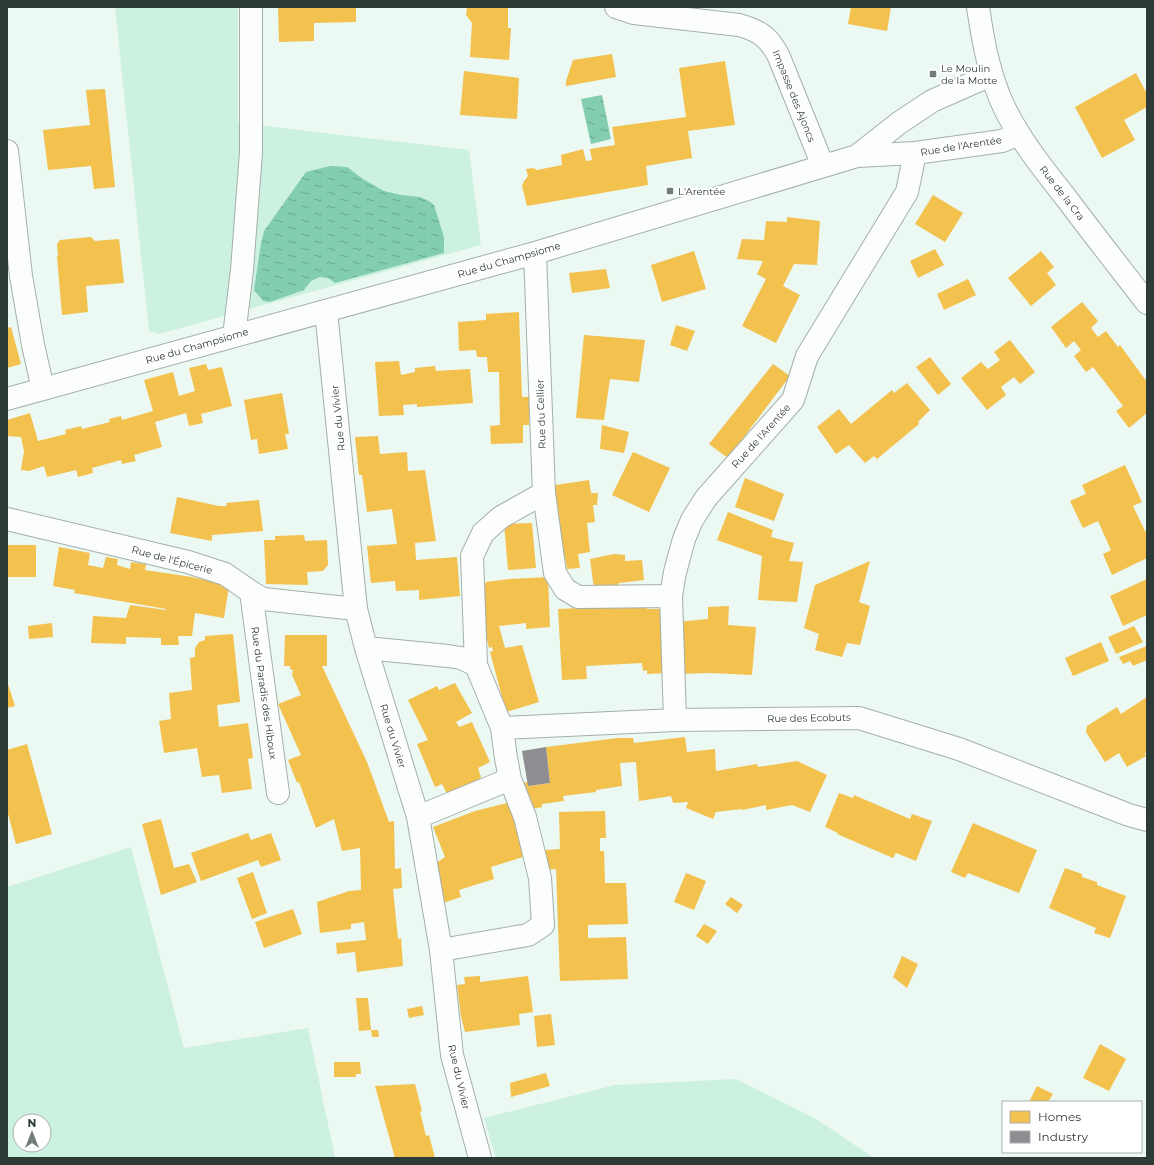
<svg xmlns="http://www.w3.org/2000/svg" width="1154" height="1165" viewBox="0 0 1154 1165" font-family="Montserrat,sans-serif">
<defs>
<pattern id="water-ripples" width="26" height="14" patternUnits="userSpaceOnUse"><rect width="26" height="14" fill="#83cdb1"/><path d="M2 4q2-2 4 0t4 0M15 11q2-2 4 0t4 0" fill="none" stroke="#6ca791"/></pattern>
</defs>
<rect width="100%" height="100%" fill="#ecf8f2"/>
<path fill="#ccf1e1" fill-rule="evenodd" d="M 115,7 L 238,7 L 238,123 L 469,150 L 481,245 L 159,334 L 149,331 Z
M 131,847 L 184,1048 L 308,1028 L 335,1158 L 7,1158 L 7,887 ZM 20,1121 L 44,1121 L 44,1145 L 20,1145 Z
M 736,1079 L 816,1119 L 874,1158 L 496,1158 L 484,1118 L 615,1085 Z"/>
<path fill="url(#water-ripples)" d="M 602,95 L 611,139 L 591,144 L 581,99 Z
M 330,166 L 347,167 L 363,179 L 384,191 L 401,195 L 420,197 L 429,201 L 434,205 L 444,237 L 444,253 L 335,283 L 328,278 L 320,277 L 311,281 L 304,290 L 270,302 L 263,301 L 254,290 L 261,243 L 264,231 L 306,172 Z"/>
<path fill="#f2c14e" d="M 278,7 L 356,7 L 356,22 L 314,23 L 314,41 L 279,42 Z
M 467,7 L 508,7 L 508,28 L 511,28 L 509,60 L 470,57 L 472,23 L 466,15 Z
M 851,7 L 891,7 L 887,31 L 848,24 Z
M 612,54 L 616,77 L 566,86 L 566,81 L 573,60 Z
M 725,61 L 735,125 L 688,131 L 692,158 L 646,166 L 648,185 L 527,206 L 522,186 L 524,181 L 528,176 L 526,169 L 533,168 L 537,170 L 562,165 L 561,155 L 583,149 L 586,161 L 592,160 L 590,149 L 615,145 L 612,127 L 686,117 L 679,68 Z
M 464,71 L 519,78 L 517,119 L 460,115 Z
M 1136,73 L 1147,94 L 1147,107 L 1124,120 L 1135,140 L 1102,158 L 1075,107 Z
M 105,89 L 115,187 L 94,189 L 91,166 L 48,170 L 43,130 L 90,125 L 86,90 Z
M 933,195 L 963,213 L 945,242 L 915,224 Z
M 787,217 L 820,221 L 817,265 L 794,264 L 783,286 L 800,295 L 776,343 L 742,326 L 766,279 L 757,274 L 763,261 L 737,259 L 742,239 L 764,240 L 766,221 L 787,222 Z
M 91,237 L 95,241 L 119,239 L 124,283 L 86,286 L 88,312 L 62,315 L 57,256 L 58,256 L 57,244 L 60,240 Z
M 935,249 L 944,265 L 918,278 L 910,261 Z
M 694,251 L 706,289 L 662,302 L 651,265 Z
M 1041,251 L 1054,267 L 1047,273 L 1056,285 L 1031,306 L 1008,278 Z
M 606,269 L 610,288 L 572,293 L 569,273 Z
M 968,279 L 976,295 L 944,310 L 937,294 Z
M 1082,302 L 1098,321 L 1091,328 L 1098,337 L 1106,331 L 1118,347 L 1120,345 L 1147,382 L 1147,413 L 1129,428 L 1116,411 L 1123,406 L 1093,367 L 1086,372 L 1074,356 L 1081,350 L 1074,341 L 1066,348 L 1051,327 Z
M 519,312 L 522,397 L 529,397 L 529,425 L 523,425 L 523,443 L 491,444 L 490,426 L 500,425 L 499,372 L 488,372 L 487,357 L 477,357 L 476,350 L 459,351 L 458,322 L 486,320 L 486,314 Z
M 676,325 L 695,331 L 687,351 L 670,345 Z
M 11,327 L 21,364 L 7,368 L 7,328 Z
M 584,335 L 645,340 L 639,382 L 610,379 L 604,420 L 576,418 Z
M 1010,340 L 1035,372 L 1020,384 L 1014,377 L 1001,387 L 1006,395 L 987,410 L 961,378 L 981,362 L 988,369 L 1000,360 L 994,352 Z
M 930,357 L 951,384 L 938,395 L 916,367 Z
M 399,361 L 401,375 L 415,372 L 415,368 L 435,366 L 436,371 L 470,369 L 473,403 L 417,407 L 417,404 L 403,405 L 404,415 L 379,416 L 375,362 Z
M 206,364 L 208,370 L 222,367 L 232,406 L 201,414 L 203,423 L 189,426 L 186,413 L 155,422 L 162,447 L 134,455 L 136,461 L 122,464 L 121,460 L 92,468 L 93,473 L 78,477 L 76,470 L 47,477 L 44,466 L 29,471 L 21,470 L 24,451 L 21,437 L 7,436 L 7,420 L 30,413 L 38,441 L 66,434 L 65,430 L 81,426 L 82,429 L 110,422 L 109,419 L 121,416 L 122,420 L 153,411 L 144,380 L 173,372 L 179,396 L 195,391 L 189,368 Z
M 773,364 L 790,376 L 728,458 L 709,444 Z
M 907,383 L 930,410 L 918,422 L 919,424 L 877,459 L 874,456 L 865,463 L 849,445 L 836,454 L 817,427 L 839,409 L 851,424 L 892,390 L 894,393 Z
M 282,393 L 289,434 L 285,434 L 288,449 L 259,454 L 257,439 L 251,440 L 244,400 Z
M 602,425 L 629,432 L 624,453 L 600,449 Z
M 378,436 L 380,454 L 407,452 L 408,471 L 425,470 L 436,541 L 415,543 L 416,560 L 457,557 L 460,596 L 419,600 L 419,590 L 396,591 L 395,581 L 371,583 L 367,546 L 397,544 L 392,509 L 367,512 L 362,475 L 359,475 L 355,437 Z
M 633,452 L 670,468 L 649,512 L 612,495 Z
M 1125,465 L 1142,502 L 1133,506 L 1147,535 L 1147,558 L 1112,575 L 1103,554 L 1111,550 L 1098,521 L 1083,528 L 1070,501 L 1086,494 L 1082,485 Z
M 745,478 L 784,494 L 774,521 L 735,507 Z
M 589,480 L 591,493 L 598,493 L 597,505 L 593,505 L 595,522 L 587,523 L 590,552 L 578,554 L 580,568 L 567,569 L 565,557 L 559,558 L 549,486 Z
M 177,497 L 219,506 L 227,506 L 226,503 L 259,500 L 263,531 L 212,535 L 212,541 L 170,533 Z
M 728,512 L 773,530 L 771,537 L 794,543 L 789,561 L 803,562 L 797,602 L 758,600 L 762,556 L 717,540 Z
M 532,523 L 536,568 L 508,570 L 504,524 Z
M 304,535 L 305,541 L 327,540 L 328,565 L 323,571 L 307,572 L 308,585 L 266,584 L 264,540 L 275,540 L 275,536 Z
M 7,545 L 36,545 L 36,577 L 7,577 Z
M 59,547 L 90,553 L 88,565 L 103,568 L 106,557 L 118,559 L 117,565 L 130,569 L 131,562 L 146,564 L 145,570 L 192,577 L 229,586 L 224,618 L 195,613 L 192,636 L 178,636 L 179,645 L 161,645 L 161,638 L 126,637 L 126,644 L 91,643 L 93,616 L 126,618 L 130,605 L 166,610 L 166,609 L 74,593 L 75,590 L 53,586 Z
M 614,554 L 625,555 L 625,561 L 642,560 L 644,580 L 619,583 L 617,586 L 594,589 L 590,559 Z
M 870,561 L 859,602 L 870,606 L 860,645 L 847,643 L 842,657 L 815,650 L 819,634 L 804,628 L 815,585 Z
M 548,577 L 550,627 L 526,629 L 526,623 L 499,626 L 505,648 L 522,645 L 539,702 L 506,712 L 490,652 L 493,651 L 492,647 L 489,648 L 484,628 L 480,597 L 486,582 L 509,579 Z
M 1147,579 L 1147,615 L 1123,626 L 1110,596 Z
M 647,603 L 647,609 L 664,609 L 666,673 L 647,674 L 647,670 L 643,671 L 642,663 L 586,666 L 587,679 L 562,680 L 558,609 L 582,608 L 582,609 Z
M 729,606 L 728,625 L 756,627 L 752,675 L 710,673 L 677,674 L 677,622 L 708,619 L 708,607 Z
M 52,623 L 53,637 L 29,639 L 28,626 Z
M 1134,626 L 1143,642 L 1116,654 L 1108,637 Z
M 233,634 L 240,702 L 217,705 L 219,727 L 248,723 L 253,758 L 248,759 L 252,789 L 222,793 L 219,775 L 202,777 L 197,748 L 164,753 L 159,721 L 171,719 L 169,693 L 192,690 L 190,658 L 195,657 L 195,648 L 199,642 L 205,640 L 205,636 Z
M 285,635 L 327,635 L 327,666 L 322,666 L 367,762 L 389,822 L 394,821 L 395,869 L 401,868 L 402,888 L 393,889 L 398,939 L 401,938 L 403,966 L 357,972 L 355,952 L 337,954 L 336,943 L 366,940 L 364,922 L 351,924 L 351,929 L 320,933 L 317,902 L 349,891 L 361,890 L 360,848 L 342,851 L 334,819 L 316,828 L 299,782 L 297,783 L 288,760 L 301,755 L 278,704 L 301,695 L 292,675 L 293,670 L 290,669 L 290,666 L 284,666 Z
M 1101,642 L 1109,661 L 1073,676 L 1065,658 Z
M 1147,646 L 1147,660 L 1133,666 L 1130,661 L 1123,664 L 1119,657 Z
M 7,681 L 15,706 L 7,708 Z
M 455,683 L 472,713 L 456,722 L 459,727 L 472,722 L 490,762 L 478,768 L 481,777 L 479,780 L 450,793 L 446,792 L 442,784 L 435,787 L 417,744 L 428,740 L 408,700 L 437,686 L 439,690 Z
M 1147,697 L 1147,752 L 1145,753 L 1146,756 L 1127,767 L 1119,753 L 1105,762 L 1086,732 L 1087,726 L 1117,707 L 1121,714 Z
M 685,737 L 687,752 L 715,749 L 716,771 L 757,764 L 758,767 L 797,761 L 827,775 L 810,812 L 792,805 L 766,810 L 766,805 L 742,810 L 741,809 L 716,812 L 713,819 L 686,808 L 688,802 L 673,803 L 671,796 L 639,801 L 636,762 L 620,763 L 622,786 L 596,790 L 596,792 L 563,796 L 564,801 L 542,804 L 542,807 L 528,810 L 521,783 L 528,782 L 528,786 L 550,783 L 546,747 L 618,738 L 633,738 L 634,743 Z
M 27,744 L 52,834 L 16,844 L 7,810 L 7,750 Z
M 839,793 L 853,798 L 854,795 L 910,819 L 912,814 L 932,821 L 916,861 L 896,853 L 893,858 L 837,834 L 838,833 L 825,827 Z
M 511,802 L 526,856 L 491,867 L 494,879 L 459,890 L 461,897 L 440,904 L 434,879 L 440,875 L 433,865 L 445,857 L 433,827 L 475,811 Z
M 605,811 L 606,838 L 600,838 L 600,851 L 604,851 L 605,883 L 626,883 L 628,924 L 588,925 L 588,938 L 626,937 L 628,979 L 560,981 L 556,869 L 546,870 L 545,850 L 560,849 L 559,812 Z
M 161,819 L 174,868 L 189,864 L 197,882 L 161,895 L 142,824 Z
M 973,823 L 1037,850 L 1019,893 L 968,873 L 965,878 L 951,872 Z
M 248,833 L 251,840 L 271,833 L 281,860 L 261,867 L 258,860 L 201,881 L 191,853 Z
M 1065,868 L 1082,874 L 1082,877 L 1097,882 L 1097,885 L 1126,896 L 1110,938 L 1094,933 L 1096,928 L 1049,908 Z
M 253,872 L 267,913 L 252,919 L 237,878 Z
M 686,873 L 706,881 L 694,910 L 674,902 Z
M 731,897 L 743,905 L 737,913 L 725,904 Z
M 293,909 L 302,934 L 264,948 L 255,922 Z
M 704,924 L 717,931 L 708,944 L 696,936 Z
M 902,956 L 918,964 L 907,988 L 893,977 Z
M 480,976 L 480,982 L 528,976 L 533,1012 L 519,1014 L 520,1025 L 465,1032 L 461,1017 L 457,985 L 465,984 L 464,977 Z
M 356,998 L 368,998 L 371,1030 L 378,1030 L 379,1037 L 372,1037 L 371,1030 L 359,1031 Z
M 422,1006 L 424,1015 L 409,1018 L 407,1009 Z
M 551,1014 L 555,1045 L 537,1047 L 534,1016 Z
M 1100,1044 L 1126,1059 L 1109,1091 L 1083,1078 Z
M 334,1062 L 360,1062 L 361,1074 L 356,1074 L 356,1077 L 334,1077 Z
M 546,1073 L 550,1086 L 511,1097 L 510,1083 Z
M 415,1084 L 422,1111 L 420,1112 L 426,1136 L 429,1135 L 435,1158 L 395,1158 L 375,1086 Z
M 1037,1086 L 1053,1094 L 1048,1102 L 1029,1102 Z"/>
<path fill="#8d8d92" d="M 546,747 L 550,783 L 528,786 L 522,751 Z"/>
<g fill="none" stroke-linecap="round" stroke-linejoin="round">
<g stroke="#a5afaa" stroke-width="24">
<path id="minor" d="M 616,7 L 634,13 L 739,25 C 760,31 769,37 779,57 L 823,166
M 978,7 C 983,41 989,75 1004,107 C 1020,140 1044,170 1067,199 C 1093,234 1120,268 1147,303
M 7,151 L 21,276 L 33,345 L 43,389
M 857,156 L 915,153 L 1002,141 L 1019,134
M 535,253 L 544,493 L 555,573 L 565,589 L 578,597 L 671,596
M 326,311 L 356,609 L 366,648 L 418,817 L 441,950 L 452,1055 L 480,1158
M 234,336 L 242,270 L 251,152 L 251,7
M 7,399 L 535,253 L 857,156 L 899,123 L 932,101 L 991,75
M 7,519 L 188,562 L 225,574 L 251,592 L 263,599 L 356,609
M 251,592 L 278,793
M 366,648 L 448,656 L 461,658 L 476,665 L 502,728 L 506,758 L 510,779 L 525,817 L 540,878 L 543,925 L 528,935 L 441,950
M 476,665 L 472,556 L 483,533 L 501,517 L 544,493
M 675,720 L 671,596 L 675,572 L 684,539 L 692,520 L 706,498 L 793,400 L 807,356 L 907,192 L 915,153
M 502,728 L 675,720 L 859,718 L 959,749 L 1129,815 L 1147,820
M 418,817 L 510,779"/>
</g>
<use href="#minor" stroke="#fcfefd" stroke-width="22"/>
</g>
<g fill="#707c77" stroke="#fff" stroke-width="1.5">
<rect x="929" y="70" width="8" height="8" rx="2"/>
<rect x="666" y="187" width="8" height="8" rx="2"/>
</g>
<g text-anchor="middle" dominant-baseline="central" stroke-width="4" stroke-linejoin="round" paint-order="stroke">
<g font-size="10" fill="#2e3a35" stroke="#fff" text-anchor="start">
<text x="941" y="68">Le Moulin<tspan x="941" dy="12">de la Motte</tspan></text>
<text x="678" y="191">L'Arentée</text>
</g>
<g font-size="10" fill="#2e3a35" stroke="#fff">
<text transform="translate(794 96) rotate(68)">Impasse des Ajoncs</text>
<text transform="translate(961 146) rotate(-9)">Rue de l'Arentée</text>
<text transform="translate(1062 193) rotate(52)">Rue de la Cra</text>
<text transform="translate(509 260) rotate(-16)">Rue du Champsiome</text>
<text transform="translate(197 346) rotate(-16)">Rue du Champsiome</text>
<text transform="translate(541 414) rotate(-92)">Rue du Cellier</text>
<text transform="translate(338 418) rotate(-96)">Rue du Vivier</text>
<text transform="translate(761 436) rotate(-48)">Rue de l'Arentée</text>
<text transform="translate(172 560) rotate(15)">Rue de l'Épicerie</text>
<text transform="translate(264 693) rotate(82)">Rue du Paradis des Hiboux</text>
<text transform="translate(809 718) rotate(-1)">Rue des Ecobuts</text>
<text transform="translate(393 736) rotate(73)">Rue du Vivier</text>
<text transform="translate(459 1077) rotate(77)">Rue du Vivier</text>
</g>
</g>
<rect width="1154" height="1165" fill="none" stroke="#2e3a35" stroke-width="16"/>
<rect x="1002" y="1101" width="140" height="52" fill="#ffffff" stroke="#abb0ae"/>
<rect x="1010" y="1111" width="20" height="12" fill="#f2c14e" stroke="#abb0ae"/>
<text x="1038" y="1121" font-size="12" fill="#2e3a35">Homes</text>
<rect x="1010" y="1131" width="20" height="12" fill="#8d8d92" stroke="#abb0ae"/>
<text x="1038" y="1141" font-size="12" fill="#2e3a35">Industry</text>
<g transform="translate(32 1133)"><circle r="19" fill="#ffffff" stroke="#abb0ae"/>
<path d="M0-3L7 15L0 10L-7 15Z" fill="#707c77"/>
<text y="-6" font-size="11" font-weight="bold" text-anchor="middle" fill="#2e3a35">N</text>
</g>
</svg>
